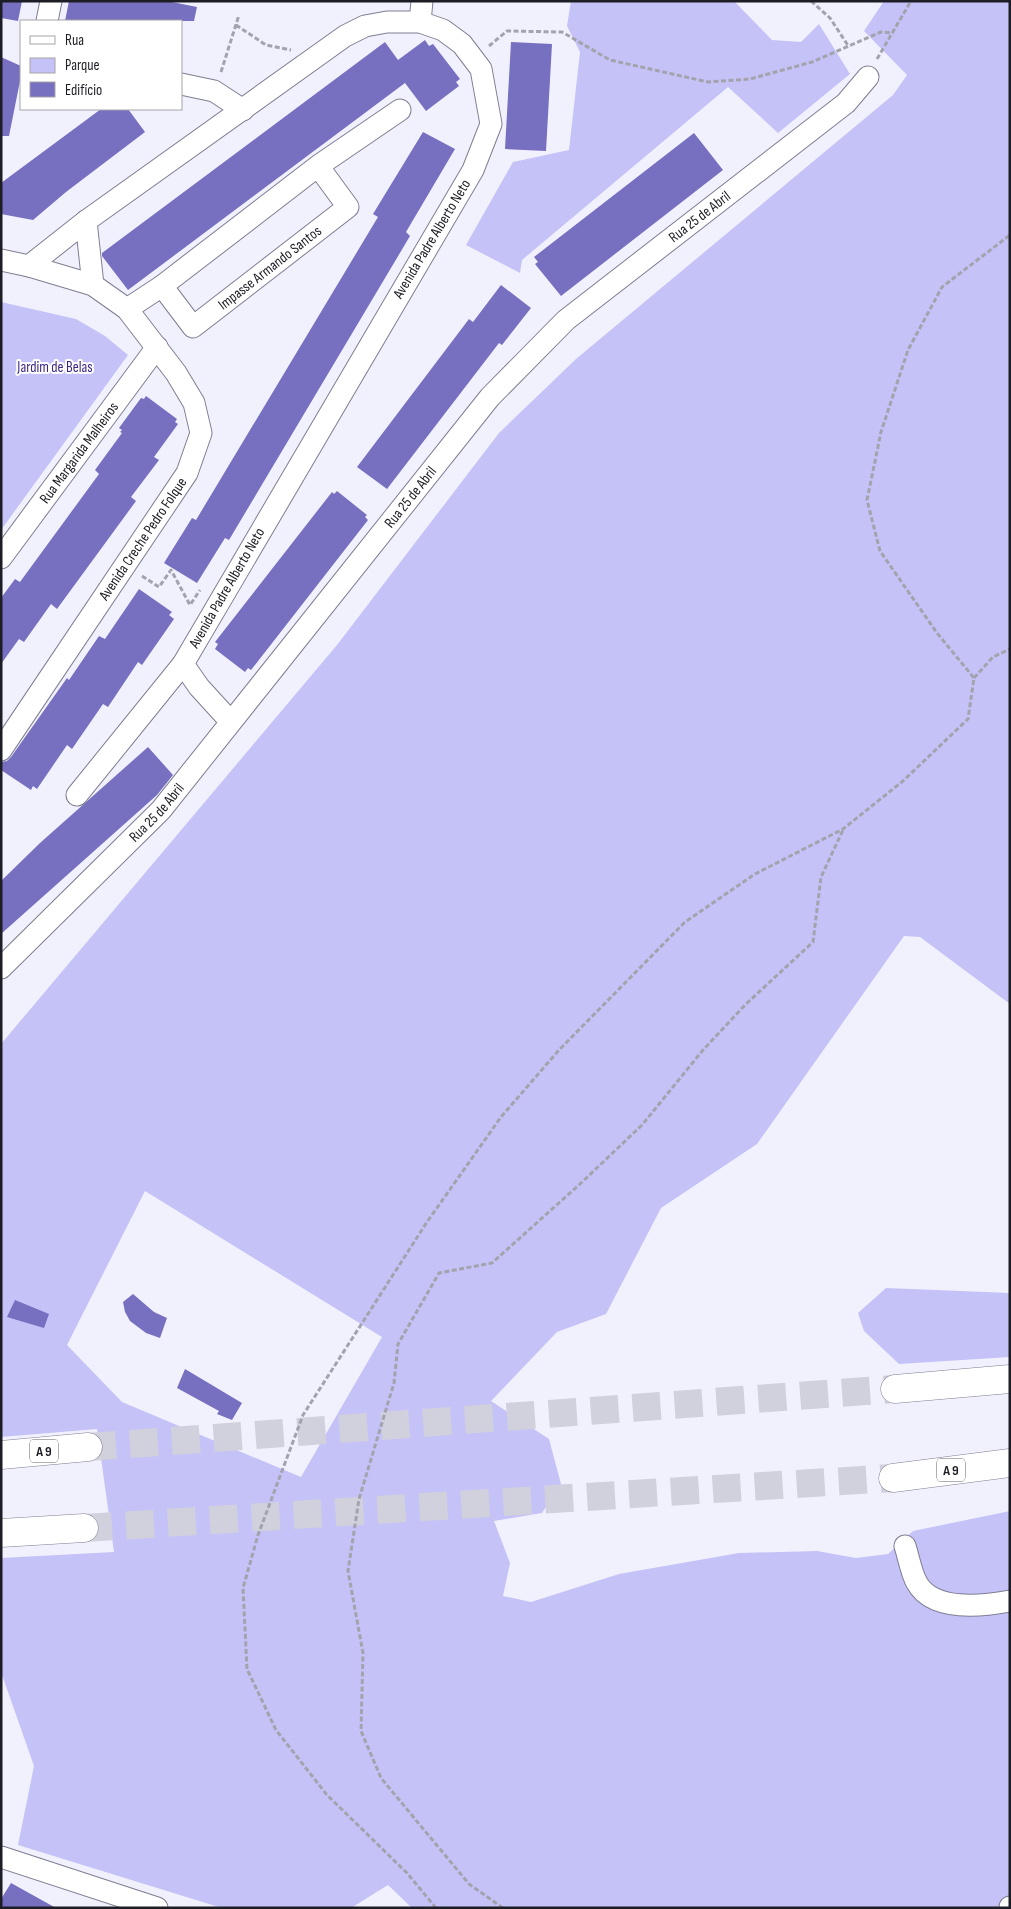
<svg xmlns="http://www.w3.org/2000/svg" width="1011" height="1909" viewBox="0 0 1011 1909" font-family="'Sofia Sans Condensed',sans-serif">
<rect width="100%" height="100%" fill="#f1f1fe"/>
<path fill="#c5c2f7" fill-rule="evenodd" d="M 571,1 L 734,1 L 772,40 L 801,42 L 819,24 L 850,74 L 778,133 L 728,87 L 522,260 L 520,273 L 466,245 L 513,162 L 569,150 L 580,52 L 567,26 Z
M 884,1 L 1010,1 L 1010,1004 L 920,937 L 904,936 L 757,1144 L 661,1208 L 606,1314 L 557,1332 L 491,1401 L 549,1439 L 561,1484 L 542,1513 L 494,1521 L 510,1563 L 503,1596 L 531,1602 L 619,1574 L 739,1553 L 817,1551 L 856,1558 L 888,1554 L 913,1531 L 1010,1511 L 1010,1908 L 412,1908 L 388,1885 L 351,1908 L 222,1908 L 18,1845 L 34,1766 L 1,1672 L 1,1558 L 114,1552 L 97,1429 L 1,1437 L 1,1044 L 337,645 L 499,433 L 576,359 L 893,95 L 907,75 L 864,31 ZM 145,1191 L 382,1337 L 301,1477 L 122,1402 L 67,1345 Z
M 1,302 L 76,319 L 105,336 L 128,355 L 1,530 Z
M 886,1288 L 1010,1293 L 1010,1357 L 899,1364 L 864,1331 L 858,1313 Z"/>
<path fill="#776fbf" d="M 1,1 L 22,1 L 18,21 L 1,18 Z
M 69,1 L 167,1 L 197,7 L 194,21 L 65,21 Z
M 425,40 L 429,46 L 433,44 L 460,79 L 456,82 L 459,86 L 426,111 L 405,83 L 128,290 L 102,256 L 102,253 L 385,42 L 398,60 Z
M 511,42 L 552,44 L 546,151 L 505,149 Z
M 1,57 L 21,66 L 21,76 L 9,136 L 1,136 Z
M 101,109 L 128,109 L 145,132 L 66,192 L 33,220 L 1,214 L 1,183 Z
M 423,132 L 455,149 L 406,232 L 410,236 L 388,273 L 229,540 L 225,538 L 197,583 L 164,563 L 192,518 L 196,520 L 378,217 L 373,214 Z
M 694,133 L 723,170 L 561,296 L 535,264 L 538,262 L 534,257 Z
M 501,285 L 531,308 L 502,345 L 499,343 L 387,489 L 357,467 L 469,319 L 473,322 Z
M 146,396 L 177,419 L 175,422 L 178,424 L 154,457 L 159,460 L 131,497 L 136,501 L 57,609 L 51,604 L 24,642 L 19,639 L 1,664 L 1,598 L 15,579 L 20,582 L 99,474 L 95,470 L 122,433 L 120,432 L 122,430 L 119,428 L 141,398 L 144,399 Z
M 337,491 L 367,515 L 365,517 L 368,520 L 251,670 L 248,668 L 245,672 L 215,649 L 218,644 L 215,642 L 332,492 L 334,494 Z
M 139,589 L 172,612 L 169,615 L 174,619 L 142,665 L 138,662 L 108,707 L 103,704 L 72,749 L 67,745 L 37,789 L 33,786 L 31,790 L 1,770 L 1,762 L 7,761 L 11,757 L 67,678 L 69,680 L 99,636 L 105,639 Z
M 148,747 L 173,775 L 157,795 L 1,934 L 1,881 L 40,843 Z
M 133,1294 L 154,1312 L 167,1318 L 160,1338 L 146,1333 L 130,1321 L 125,1312 L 123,1302 Z
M 15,1300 L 49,1314 L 44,1328 L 7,1317 Z
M 185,1369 L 242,1403 L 232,1420 L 217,1414 L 219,1411 L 177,1388 Z
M 11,1883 L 56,1908 L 1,1908 L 1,1899 Z"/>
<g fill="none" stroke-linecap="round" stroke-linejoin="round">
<path stroke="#d1d1dd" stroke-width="28" stroke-dasharray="28 14" stroke-linecap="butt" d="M 88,1447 L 895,1389
M 84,1528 L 893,1478"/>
<g stroke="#7e7e92" stroke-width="23">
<g id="minor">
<path d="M 47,21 L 51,1"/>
<path d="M 420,22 L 422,1"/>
<path d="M 181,84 L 214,91 L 243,110"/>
<path d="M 318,166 L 348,207 L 193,327 L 162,286 L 318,166 L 400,110"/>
<path d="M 86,221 L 93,285"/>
<path d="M 1,260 L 29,266 L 93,285 L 127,309 L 176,373 L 194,403 L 201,433 L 187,473 L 1,750"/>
<path d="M 29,266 L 86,221 L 345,36 L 365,26 L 387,22 L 420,22 L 443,30 L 462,44 L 481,69 L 491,124 L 473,170 L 183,664 L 77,795"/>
<path d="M 127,309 L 162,286"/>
<path id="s1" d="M 1,558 L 157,347"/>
<path d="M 183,664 L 199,687 L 230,721"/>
<path id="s2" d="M 1,968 L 161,810 L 490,397 L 566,320 L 846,103 L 868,77"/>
<path d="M 905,1546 C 909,1558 911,1573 917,1583 C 933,1612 983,1606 1010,1601"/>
<path d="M 1,1857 L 157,1908"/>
<path d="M 1010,1908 L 1010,1907"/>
</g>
</g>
<g stroke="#7e7e92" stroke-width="29">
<path id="highway" d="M 895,1389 L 1010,1379
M 1,1455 L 88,1447
M 893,1478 L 1010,1463
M 1,1533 L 84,1528"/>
</g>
<path stroke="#a3a3ae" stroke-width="3" stroke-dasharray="5 2.5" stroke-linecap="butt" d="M 811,1 L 830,18 L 849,47
M 236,25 L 266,45 L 291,50
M 489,46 L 507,31 L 562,32 L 610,60 L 708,82 L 750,79 L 812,62 L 881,32 L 892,33
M 877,59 L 911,1
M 221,72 L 239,15
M 142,576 L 159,587 L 171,570 L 190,605 L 200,590
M 974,678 L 993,657 L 1010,649
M 436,1908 L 407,1873 L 327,1795 L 276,1730 L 247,1669 L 243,1588 L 258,1535 L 303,1415 L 427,1222 L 501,1117 L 559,1050 L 685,922 L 755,874 L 843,829 L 903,781 L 968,719 L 974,678 L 937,633 L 880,551 L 867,500 L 881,432 L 908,350 L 942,287 L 1010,235
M 503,1908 L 469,1884 L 381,1778 L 361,1731 L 363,1653 L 348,1571 L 359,1499 L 394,1383 L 398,1344 L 439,1273 L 492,1263 L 580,1184 L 642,1125 L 703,1050 L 746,1004 L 813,942 L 821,877 L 843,830"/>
<use href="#minor" stroke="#fff" stroke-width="21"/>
<use href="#highway" stroke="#fff" stroke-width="28"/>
</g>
<g text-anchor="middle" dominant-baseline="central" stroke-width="4" stroke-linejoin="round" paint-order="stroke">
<g fill="#fff" stroke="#616166" stroke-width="1">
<rect x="30" y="1439.5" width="28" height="23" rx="4"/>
<rect x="937" y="1458.5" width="28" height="23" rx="4"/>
</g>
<g font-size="14" font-weight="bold" fill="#1d1d25">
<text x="44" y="1451">A 9</text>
<text x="951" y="1470">A 9</text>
</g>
<g font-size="15" fill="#1d1d25" stroke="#fff">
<text stroke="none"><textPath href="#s2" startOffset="1030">Rua 25 de Abril</textPath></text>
<text transform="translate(432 239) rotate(-59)">Avenida Padre Alberto Neto</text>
<text transform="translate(270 268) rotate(-38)">Impasse Armando Santos</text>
<text stroke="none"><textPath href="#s1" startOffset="131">Rua Margarida Malheiros</textPath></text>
<text stroke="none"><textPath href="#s2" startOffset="625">Rua 25 de Abril</textPath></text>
<text transform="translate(143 539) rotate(-56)">Avenida Creche Pedro Folque</text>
<text transform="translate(227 588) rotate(-60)">Avenida Padre Alberto Neto</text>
<text stroke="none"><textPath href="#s2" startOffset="220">Rua 25 de Abril</textPath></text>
</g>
<g font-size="15" fill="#3c2685" stroke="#fff">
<text x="55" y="367">Jardim de Belas</text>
</g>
</g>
<rect width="1011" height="1909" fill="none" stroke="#1d1d25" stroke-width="5"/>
<rect x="20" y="20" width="162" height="90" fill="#ffffff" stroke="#a5a5a8"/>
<rect x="30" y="36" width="25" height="8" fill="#ffffff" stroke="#a5a5a8"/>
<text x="65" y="45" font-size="15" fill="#1d1d25">Rua</text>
<rect x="30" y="58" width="25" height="15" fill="#c5c2f7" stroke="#a5a5a8"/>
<text x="65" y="70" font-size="15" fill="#1d1d25">Parque</text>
<rect x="30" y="82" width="25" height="15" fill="#776fbf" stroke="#a5a5a8"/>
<text x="65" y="95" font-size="15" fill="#1d1d25">Edifício</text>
</svg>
